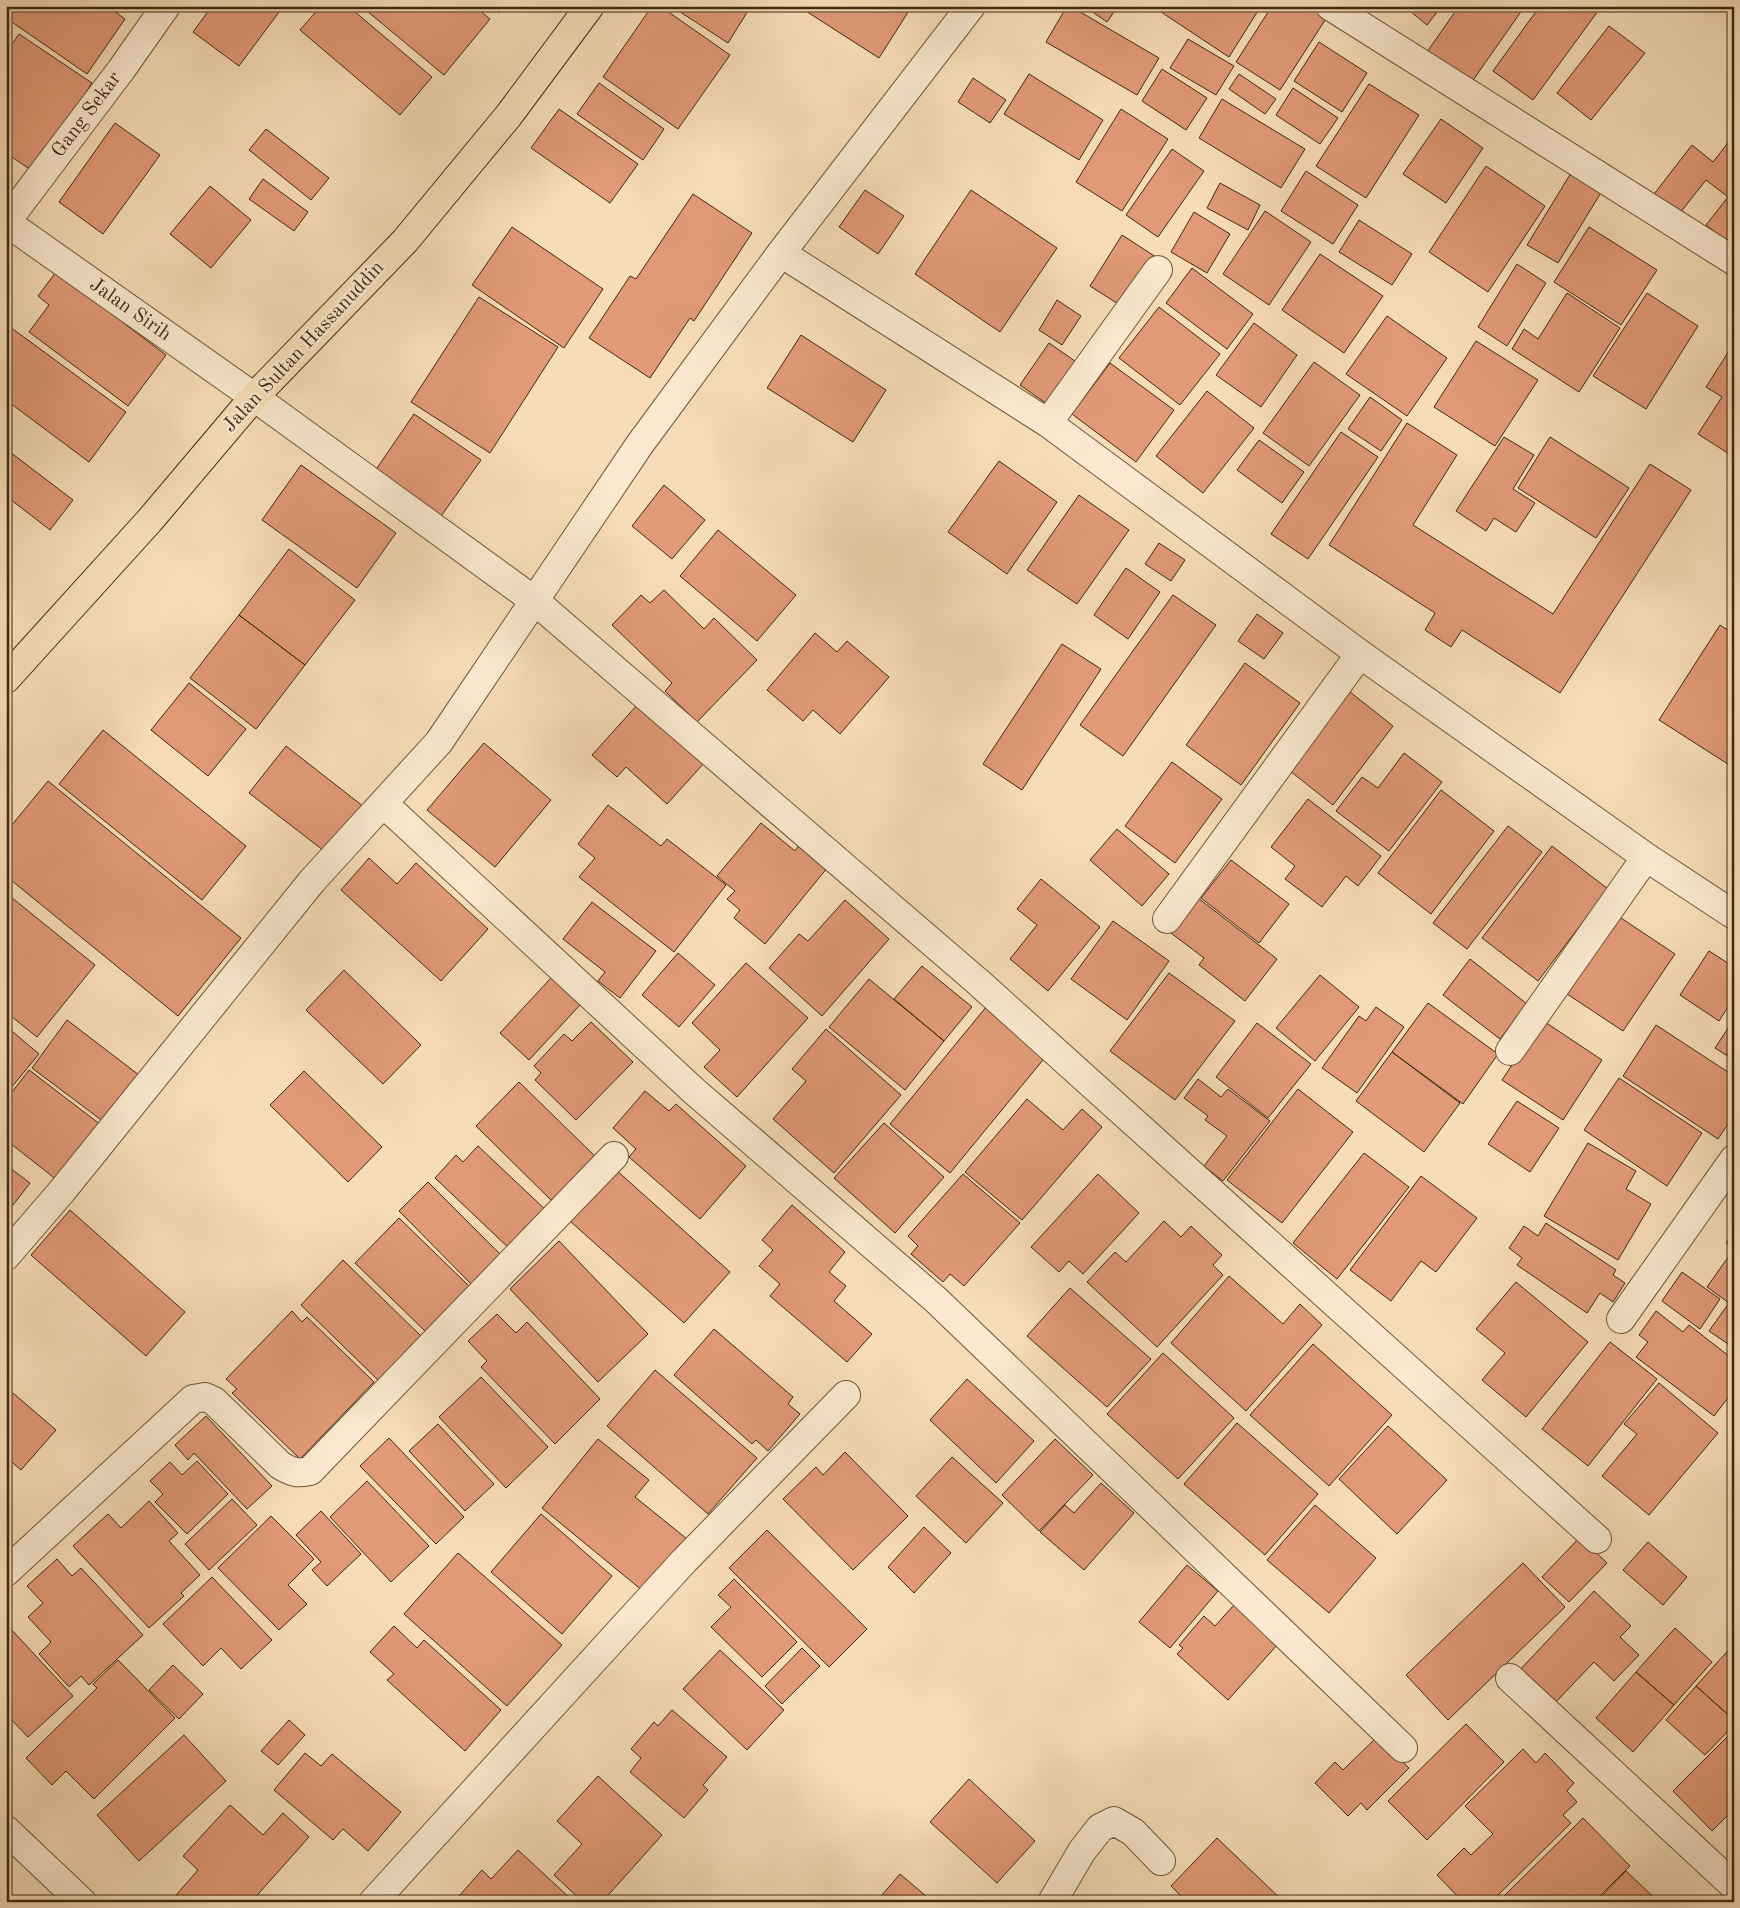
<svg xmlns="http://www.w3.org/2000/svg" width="1740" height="1908" viewBox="0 0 1740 1908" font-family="'Old Standard TT',serif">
<rect width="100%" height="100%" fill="#f7ddb7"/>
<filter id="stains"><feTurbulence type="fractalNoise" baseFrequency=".004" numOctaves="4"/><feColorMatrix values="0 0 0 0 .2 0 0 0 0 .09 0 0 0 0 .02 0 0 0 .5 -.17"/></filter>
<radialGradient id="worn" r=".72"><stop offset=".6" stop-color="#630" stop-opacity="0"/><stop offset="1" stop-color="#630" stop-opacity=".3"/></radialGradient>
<path fill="#e19977" stroke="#3f2910" d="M 6,6 L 107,6 L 125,19 L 87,74 L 6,18 Z
M 212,6 L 280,6 L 282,8 L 239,66 L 193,32 Z
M 321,6 L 348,6 L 432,77 L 400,115 L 300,30 Z
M 361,6 L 474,6 L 490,19 L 444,75 Z
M 491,6 L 504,6 L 499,13 Z
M 652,6 L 660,6 L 730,55 L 678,129 L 603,77 Z
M 671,6 L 751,6 L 728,43 Z
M 798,6 L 912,6 L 879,58 Z
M 1067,6 L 1070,6 L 1159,58 L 1137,95 L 1046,42 Z
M 1084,6 L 1118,6 L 1107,22 Z
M 1152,6 L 1261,6 L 1229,57 Z
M 1272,6 L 1317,6 L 1329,14 L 1280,90 L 1236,62 Z
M 1404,6 L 1442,6 L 1427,25 Z
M 1459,6 L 1525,6 L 1471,83 L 1427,52 Z
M 1540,6 L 1590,6 L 1598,11 L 1533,100 L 1493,71 Z
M 1609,26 L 1645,53 L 1591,120 L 1557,93 Z
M 19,34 L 92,83 L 34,172 L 6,153 L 6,53 Z
M 1188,39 L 1234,66 L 1216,95 L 1170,68 Z
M 1319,42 L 1367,73 L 1342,112 L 1294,81 Z
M 1162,69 L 1207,98 L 1186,130 L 1142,101 Z
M 1029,74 L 1103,120 L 1079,160 L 1004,114 Z
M 1239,74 L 1276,99 L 1265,114 L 1229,89 Z
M 973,78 L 1006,100 L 990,123 L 958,102 Z
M 599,83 L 664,129 L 643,160 L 577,114 Z
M 1369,84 L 1419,115 L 1366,198 L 1316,166 Z
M 1293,88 L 1338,118 L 1320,144 L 1276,115 Z
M 1222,99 L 1305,149 L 1281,188 L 1199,138 Z
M 559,109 L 638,164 L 610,203 L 531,148 Z
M 1121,109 L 1168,139 L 1122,211 L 1076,182 Z
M 1441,119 L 1483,148 L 1446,203 L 1403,174 Z
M 115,123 L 160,155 L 103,234 L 59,202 Z
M 266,129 L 329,178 L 311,200 L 249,150 Z
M 1734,135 L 1734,247 L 1706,225 L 1728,197 L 1706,180 L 1676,218 L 1651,198 L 1692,145 L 1713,162 Z
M 1172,149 L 1204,171 L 1158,237 L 1126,215 Z
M 1486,166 L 1545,206 L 1488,292 L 1429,252 Z
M 1306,171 L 1358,205 L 1333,244 L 1281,211 Z
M 1571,173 L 1602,191 L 1558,263 L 1527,245 Z
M 263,179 L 308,212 L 294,231 L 249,199 Z
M 1220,183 L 1260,205 L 1248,230 L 1207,208 Z
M 210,186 L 251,220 L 211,268 L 170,234 Z
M 865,190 L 904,216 L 878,254 L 839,227 Z
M 971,190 L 1057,248 L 1000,332 L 915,274 Z
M 693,194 L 752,233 L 694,321 L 690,318 L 650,378 L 589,338 L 630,276 L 636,279 Z
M 1265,211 L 1311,242 L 1269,305 L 1223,274 Z
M 1194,212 L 1230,234 L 1207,273 L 1171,252 Z
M 1359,220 L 1412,254 L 1392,285 L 1339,252 Z
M 512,227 L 603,289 L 564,348 L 472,285 Z
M 1589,227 L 1657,270 L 1621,325 L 1554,282 Z
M 1122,235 L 1156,257 L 1123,307 L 1090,286 Z
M 1320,254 L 1383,296 L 1344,353 L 1282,310 Z
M 1517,264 L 1546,283 L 1507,346 L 1478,327 Z
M 1192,268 L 1253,314 L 1227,349 L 1166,303 Z
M 56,272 L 166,355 L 128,406 L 29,332 L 49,305 L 38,296 Z
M 1567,293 L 1620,328 L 1579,392 L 1512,349 L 1524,329 L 1538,339 Z
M 1647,293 L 1698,326 L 1646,409 L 1593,376 Z
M 479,297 L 558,347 L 490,453 L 411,402 Z
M 1057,300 L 1081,316 L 1062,345 L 1039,330 Z
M 1159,307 L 1220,354 L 1180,405 L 1119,358 Z
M 1387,316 L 1447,358 L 1407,416 L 1346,374 Z
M 1254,323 L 1297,355 L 1261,407 L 1216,375 Z
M 6,324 L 126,412 L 89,462 L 6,400 Z
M 801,335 L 886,390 L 853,442 L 767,388 Z
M 1476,341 L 1538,380 L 1495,446 L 1434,407 Z
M 1049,343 L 1082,366 L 1053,408 L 1020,385 Z
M 1734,343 L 1734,457 L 1698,434 L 1722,397 L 1706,387 Z
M 1314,362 L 1360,395 L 1309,466 L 1263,433 Z
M 1110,363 L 1174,410 L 1136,462 L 1072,414 Z
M 1207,391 L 1254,428 L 1203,493 L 1156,456 Z
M 1370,397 L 1402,420 L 1381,451 L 1348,429 Z
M 414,414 L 481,460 L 439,519 L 373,474 Z
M 1407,423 L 1457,455 L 1413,525 L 1553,614 L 1650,464 L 1691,490 L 1560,693 L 1462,630 L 1451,647 L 1425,630 L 1435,613 L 1329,545 Z
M 1341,432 L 1378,457 L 1308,559 L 1271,534 Z
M 1504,437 L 1534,455 L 1513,489 L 1535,503 L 1516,532 L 1494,518 L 1486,531 L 1456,511 Z
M 1550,437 L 1629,488 L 1596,538 L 1518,488 Z
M 1259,440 L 1304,472 L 1282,503 L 1237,470 Z
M 6,449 L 73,500 L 50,530 L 6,496 Z
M 999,461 L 1057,502 L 1007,574 L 948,532 Z
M 301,465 L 396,533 L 357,588 L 262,520 Z
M 664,485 L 705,520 L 672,559 L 632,526 Z
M 1079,495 L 1129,530 L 1077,604 L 1027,570 Z
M 718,530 L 796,595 L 757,641 L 680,576 Z
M 1159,543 L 1185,560 L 1171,581 L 1145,564 Z
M 289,549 L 355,600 L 305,665 L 239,615 Z
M 1126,568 L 1160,592 L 1128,639 L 1094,615 Z
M 664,590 L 704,629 L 714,618 L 757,660 L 697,722 L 665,691 L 672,683 L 612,625 L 641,595 L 650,603 Z
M 1173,595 L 1216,625 L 1123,756 L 1080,725 Z
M 1257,614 L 1283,633 L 1264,659 L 1238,641 Z
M 239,615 L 305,665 L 256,729 L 190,678 Z
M 1720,625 L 1734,634 L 1734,768 L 1659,720 Z
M 815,633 L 837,652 L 847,641 L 889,677 L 840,734 L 813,710 L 803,721 L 767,690 Z
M 1062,644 L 1101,669 L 1022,790 L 983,764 Z
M 1245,663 L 1300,703 L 1241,785 L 1186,745 Z
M 189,683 L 246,729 L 208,776 L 151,730 Z
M 1345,688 L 1393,726 L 1333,805 L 1285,767 Z
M 639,703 L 705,762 L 667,804 L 626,767 L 617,777 L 592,755 Z
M 103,730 L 246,846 L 202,900 L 59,784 Z
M 484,743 L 551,800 L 495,867 L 427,810 Z
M 286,746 L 364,807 L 328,854 L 249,793 Z
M 1404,753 L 1442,782 L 1389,851 L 1336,811 L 1362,777 L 1378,788 Z
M 1172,762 L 1222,799 L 1175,863 L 1125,826 Z
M 48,781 L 241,938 L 178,1016 L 6,876 L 6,832 Z
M 1441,790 L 1494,831 L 1431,914 L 1378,873 Z
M 1308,799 L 1381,856 L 1358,886 L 1346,876 L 1322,907 L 1285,879 L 1295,866 L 1271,847 Z
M 608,805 L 661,846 L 667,839 L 726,885 L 674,952 L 579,877 L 595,858 L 578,844 Z
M 761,823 L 795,851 L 800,844 L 828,867 L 765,944 L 734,918 L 740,910 L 727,899 L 735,891 L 717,876 Z
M 1508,826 L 1542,852 L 1467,949 L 1433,923 Z
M 1117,829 L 1169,874 L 1142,906 L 1090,860 Z
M 1552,846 L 1608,889 L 1538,981 L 1482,938 Z
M 369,858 L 397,884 L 416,863 L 488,929 L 441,981 L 341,890 Z
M 1231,860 L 1289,904 L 1259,943 L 1201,898 Z
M 1041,879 L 1100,927 L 1048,991 L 1010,959 L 1037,925 L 1017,909 Z
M 6,893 L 95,965 L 37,1037 L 6,1012 Z
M 1198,898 L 1277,959 L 1245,1001 L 1199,965 L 1204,958 L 1171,933 Z
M 845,900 L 889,939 L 822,1016 L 769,968 L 799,934 L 808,941 Z
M 592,902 L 656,951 L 620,998 L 598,981 L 605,972 L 563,939 Z
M 1618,916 L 1675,954 L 1623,1031 L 1567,994 Z
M 1113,921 L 1169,961 L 1127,1020 L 1071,979 Z
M 1709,951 L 1734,967 L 1734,998 L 1719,1021 L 1680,995 Z
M 678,953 L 715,985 L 679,1027 L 642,995 Z
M 1470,959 L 1527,1004 L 1500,1039 L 1443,995 Z
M 746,963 L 808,1018 L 737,1097 L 704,1067 L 720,1050 L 692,1023 Z
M 922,966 L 972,1007 L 944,1041 L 894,999 Z
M 344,970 L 421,1045 L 383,1084 L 306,1010 Z
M 1169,973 L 1235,1021 L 1175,1100 L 1110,1051 Z
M 1320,975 L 1359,1007 L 1315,1061 L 1276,1028 Z
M 551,978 L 580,1005 L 529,1060 L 500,1033 Z
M 869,979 L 944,1041 L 905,1090 L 829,1027 Z
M 1428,1003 L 1498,1054 L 1463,1104 L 1392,1052 Z
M 987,1006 L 1047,1055 L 950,1173 L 890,1124 Z
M 1376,1007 L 1404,1027 L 1357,1093 L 1322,1068 L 1359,1016 L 1366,1021 Z
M 1734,1019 L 1734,1060 L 1715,1048 Z
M 67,1020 L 139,1075 L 104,1122 L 32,1068 Z
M 1542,1020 L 1602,1060 L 1563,1120 L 1502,1080 Z
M 591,1022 L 633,1062 L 576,1120 L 535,1080 L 541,1073 L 534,1066 L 564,1034 L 572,1041 Z
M 1257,1023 L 1311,1064 L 1268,1118 L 1216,1077 Z
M 1656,1025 L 1734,1076 L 1734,1115 L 1718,1139 L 1623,1076 Z
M 6,1026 L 39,1054 L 6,1094 Z
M 826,1029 L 901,1095 L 834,1173 L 773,1119 L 806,1081 L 792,1069 Z
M 1392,1052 L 1460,1103 L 1424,1152 L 1356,1101 Z
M 29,1070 L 105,1128 L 62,1184 L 6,1140 L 6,1100 Z
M 304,1071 L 382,1147 L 348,1182 L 270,1105 Z
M 1619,1078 L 1702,1133 L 1667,1186 L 1584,1130 Z
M 1198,1079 L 1221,1097 L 1228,1089 L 1270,1121 L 1223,1181 L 1204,1166 L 1227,1136 L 1205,1120 L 1208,1116 L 1184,1098 Z
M 519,1082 L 598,1159 L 555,1204 L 476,1126 Z
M 1298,1089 L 1353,1132 L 1282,1223 L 1227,1180 Z
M 645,1091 L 669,1111 L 676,1104 L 746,1166 L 700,1219 L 629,1157 L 636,1149 L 613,1128 Z
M 1027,1099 L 1063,1130 L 1082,1109 L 1102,1127 L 1022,1220 L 965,1172 Z
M 1517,1101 L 1559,1128 L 1530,1172 L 1488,1144 Z
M 884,1123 L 944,1177 L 895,1233 L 834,1178 Z
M 1588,1143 L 1636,1171 L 1626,1189 L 1651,1204 L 1618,1260 L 1544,1216 Z
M 478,1146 L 550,1214 L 514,1253 L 435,1178 L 456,1155 L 463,1162 Z
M 1364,1153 L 1409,1187 L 1337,1279 L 1293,1243 Z
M 6,1165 L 30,1183 L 6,1214 Z
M 615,1169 L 730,1272 L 684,1323 L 570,1221 Z
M 963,1174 L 1020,1223 L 964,1286 L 950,1274 L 943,1282 L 911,1254 L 918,1246 L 908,1236 Z
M 1098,1174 L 1139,1213 L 1083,1274 L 1069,1261 L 1059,1272 L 1031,1247 Z
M 1421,1176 L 1477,1218 L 1436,1272 L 1421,1261 L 1391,1301 L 1350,1270 Z
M 428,1182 L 506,1260 L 477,1290 L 399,1211 Z
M 792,1205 L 845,1252 L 829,1272 L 846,1286 L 834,1301 L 872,1334 L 847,1362 L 770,1296 L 780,1284 L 759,1266 L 773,1250 L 762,1240 Z
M 70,1210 L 185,1312 L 146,1356 L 31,1255 Z
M 399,1218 L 469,1286 L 426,1332 L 355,1263 Z
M 1164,1221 L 1181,1237 L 1191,1226 L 1222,1255 L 1213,1265 L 1223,1275 L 1157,1347 L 1087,1282 L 1115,1252 L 1126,1262 Z
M 1546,1223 L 1616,1270 L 1613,1275 L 1625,1283 L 1613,1302 L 1600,1293 L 1587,1313 L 1517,1265 L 1522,1258 L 1509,1248 L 1524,1226 L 1538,1236 Z
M 1734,1232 L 1734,1248 L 1726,1243 Z
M 559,1241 L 648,1334 L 598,1382 L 510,1289 Z
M 1731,1253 L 1734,1255 L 1734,1348 L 1709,1331 L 1729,1303 L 1707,1287 Z
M 343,1260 L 422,1337 L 379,1381 L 301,1305 Z
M 1682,1272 L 1720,1299 L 1700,1329 L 1662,1301 Z
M 1229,1276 L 1283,1324 L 1300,1304 L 1322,1325 L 1246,1411 L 1171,1343 Z
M 1516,1282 L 1588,1342 L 1526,1417 L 1482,1380 L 1505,1353 L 1476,1329 Z
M 1070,1288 L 1151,1359 L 1107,1407 L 1027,1336 Z
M 292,1311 L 302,1322 L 307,1317 L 374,1382 L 300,1459 L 232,1393 L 237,1389 L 226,1379 Z
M 1656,1311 L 1683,1332 L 1689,1325 L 1734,1360 L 1734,1390 L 1714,1416 L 1636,1357 L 1648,1342 L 1639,1335 Z
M 497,1314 L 516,1333 L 527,1322 L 600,1399 L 555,1444 L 481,1367 L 487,1361 L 468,1341 Z
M 714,1329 L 793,1397 L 788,1404 L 800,1414 L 768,1451 L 756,1440 L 752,1444 L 674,1375 Z
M 1610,1342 L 1657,1379 L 1588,1466 L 1542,1429 Z
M 1313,1344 L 1392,1415 L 1329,1486 L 1250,1415 Z
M 1163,1353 L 1234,1418 L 1178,1479 L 1107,1414 Z
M 655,1370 L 757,1458 L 708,1514 L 607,1426 Z
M 481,1377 L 548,1447 L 506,1488 L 439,1417 Z
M 967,1379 L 1034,1441 L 996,1483 L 930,1420 Z
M 1659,1383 L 1718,1433 L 1649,1515 L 1602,1476 L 1637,1434 L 1624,1424 Z
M 6,1387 L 56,1430 L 21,1470 L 6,1457 Z
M 206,1416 L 272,1486 L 247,1509 L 194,1453 L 188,1460 L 175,1445 Z
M 1237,1423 L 1318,1494 L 1265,1555 L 1184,1484 Z
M 438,1424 L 494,1484 L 465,1511 L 409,1451 Z
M 1388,1426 L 1447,1480 L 1397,1534 L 1339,1479 Z
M 389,1438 L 464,1517 L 436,1544 L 360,1466 Z
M 598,1439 L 649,1480 L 635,1497 L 692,1543 L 649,1596 L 542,1508 Z
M 1055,1439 L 1093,1475 L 1039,1531 L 1002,1495 Z
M 845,1452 L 908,1516 L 853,1570 L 783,1499 L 816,1467 L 823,1475 Z
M 952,1457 L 1003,1503 L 966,1543 L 916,1496 Z
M 197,1461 L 228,1494 L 187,1534 L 155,1502 L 163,1494 L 150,1481 L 170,1462 L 182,1475 Z
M 367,1481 L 429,1546 L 391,1582 L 330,1517 Z
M 1101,1483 L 1134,1513 L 1084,1570 L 1040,1532 L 1065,1505 L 1074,1513 Z
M 232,1499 L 257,1525 L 209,1570 L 185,1544 Z
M 149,1501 L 178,1533 L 169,1541 L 200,1575 L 181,1593 L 184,1596 L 149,1628 L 73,1546 L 108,1514 L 121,1528 Z
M 1315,1505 L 1376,1558 L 1329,1613 L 1267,1560 Z
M 321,1511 L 361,1554 L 327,1586 L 312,1570 L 321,1562 L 296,1535 Z
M 541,1514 L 612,1576 L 562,1634 L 491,1572 Z
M 271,1516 L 314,1559 L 288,1585 L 307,1604 L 279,1630 L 218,1568 Z
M 924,1527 L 951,1553 L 914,1593 L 888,1567 Z
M 767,1530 L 867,1629 L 829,1667 L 729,1568 Z
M 1580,1537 L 1607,1563 L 1569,1602 L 1542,1577 Z
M 1648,1542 L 1687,1577 L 1663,1605 L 1623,1570 Z
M 458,1553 L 562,1645 L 507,1706 L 404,1614 Z
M 57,1559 L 72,1576 L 81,1568 L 143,1635 L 89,1685 L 81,1676 L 69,1687 L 39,1654 L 51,1642 L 28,1617 L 43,1603 L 27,1586 Z
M 1523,1563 L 1565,1607 L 1448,1720 L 1406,1675 Z
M 1187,1565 L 1218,1591 L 1170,1648 L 1139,1622 Z
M 212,1577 L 272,1640 L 241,1669 L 221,1648 L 203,1666 L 163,1624 Z
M 734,1579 L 797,1642 L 762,1677 L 711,1627 L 731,1607 L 718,1595 Z
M 1594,1591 L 1631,1626 L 1620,1637 L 1639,1655 L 1614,1681 L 1594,1662 L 1553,1705 L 1518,1672 Z
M 1234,1605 L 1278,1644 L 1228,1700 L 1177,1654 L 1183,1648 L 1179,1645 L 1204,1616 L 1215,1626 Z
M 394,1626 L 417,1648 L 424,1640 L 501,1710 L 465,1751 L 387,1680 L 394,1674 L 370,1652 Z
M 9,1627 L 73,1696 L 28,1737 L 6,1714 L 6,1629 Z
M 1675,1628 L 1712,1662 L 1674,1705 L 1636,1672 Z
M 1734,1644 L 1734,1720 L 1696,1686 Z
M 802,1648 L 820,1666 L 782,1704 L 765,1686 Z
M 720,1650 L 784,1710 L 747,1750 L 683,1689 Z
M 118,1660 L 175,1718 L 94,1799 L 66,1771 L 52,1785 L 26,1758 L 97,1688 L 93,1684 Z
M 173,1665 L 203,1694 L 179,1719 L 149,1690 Z
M 1636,1672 L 1674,1705 L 1633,1752 L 1596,1718 Z
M 1696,1686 L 1734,1720 L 1734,1725 L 1705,1755 L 1666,1720 Z
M 672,1710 L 727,1757 L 703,1785 L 708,1790 L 684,1818 L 630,1772 L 641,1758 L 631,1749 L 654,1722 L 658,1726 Z
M 289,1720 L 305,1735 L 278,1765 L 261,1751 Z
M 1466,1724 L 1504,1762 L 1427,1840 L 1388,1801 Z
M 1734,1730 L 1734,1809 L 1712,1831 L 1673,1791 Z
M 184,1735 L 226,1781 L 139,1861 L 97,1815 Z
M 1377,1737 L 1409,1768 L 1367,1810 L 1361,1803 L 1348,1816 L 1315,1783 L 1335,1762 L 1343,1770 Z
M 1523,1749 L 1536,1763 L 1545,1753 L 1574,1783 L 1567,1791 L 1577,1802 L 1563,1815 L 1571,1823 L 1491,1902 L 1463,1902 L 1437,1875 L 1464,1848 L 1471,1855 L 1493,1834 L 1465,1806 Z
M 305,1753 L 321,1766 L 332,1754 L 401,1812 L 368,1851 L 343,1829 L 333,1840 L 274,1790 Z
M 598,1776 L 662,1835 L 602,1902 L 583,1902 L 554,1875 L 582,1844 L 557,1821 Z
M 969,1779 L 1035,1841 L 997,1883 L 930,1822 Z
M 230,1805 L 263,1835 L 283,1813 L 309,1837 L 251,1902 L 170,1902 L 198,1870 L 183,1856 Z
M 1583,1818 L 1630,1866 L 1594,1902 L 1498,1902 Z
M 1217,1838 L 1284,1902 L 1187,1902 L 1171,1886 Z
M 518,1850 L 571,1899 L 569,1902 L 465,1902 L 459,1896 L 482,1870 L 491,1879 Z
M 1626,1871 L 1659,1902 L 1596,1902 Z
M 900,1874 L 933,1902 L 876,1902 Z"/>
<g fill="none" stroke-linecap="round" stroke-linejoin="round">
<g stroke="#6d563a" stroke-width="30">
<path id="street" d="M 1330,6 L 1734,261
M 6,222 L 254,397 L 535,601 L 977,981 L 1597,1539
M 6,222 L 121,70 L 166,6
M 781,253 L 1048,423 L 1360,654 L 1646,857 L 1734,915
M 1048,423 L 1158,270
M 384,804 L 694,1091 L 935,1299 L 1403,1748
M 1167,919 L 1360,654
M 1510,1051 L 1646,857
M 6,1256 L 62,1191 L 312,881 L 439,742 L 640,444 L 781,253 L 971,6
M 1621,1319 L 1734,1159
M 6,1572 L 193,1399 L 205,1397 L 214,1401 L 280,1465 C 291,1472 298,1474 310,1471 L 614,1156
M 1510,1678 L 1734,1886
M 6,1830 L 82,1902
M 373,1902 L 684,1561 L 846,1395
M 1052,1902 L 1082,1851 L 1100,1828 L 1114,1821 L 1133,1832 L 1161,1861"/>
</g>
<g stroke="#3f2910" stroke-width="30">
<path id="primary" d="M 6,679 L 150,520 L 254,397 L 405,241 L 509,115 L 590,6"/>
</g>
<use href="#street" stroke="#fae9d0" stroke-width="28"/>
<use href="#primary" stroke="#f7ddb7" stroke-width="28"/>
</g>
<g text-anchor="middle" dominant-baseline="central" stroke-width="5" stroke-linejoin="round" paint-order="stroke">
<g font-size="20" fill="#3f2910" stroke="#fae9d0">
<text transform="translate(87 115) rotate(-53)">Gang Sekar</text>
<text transform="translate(130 310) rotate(35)">Jalan Sirih</text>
<text transform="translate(304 347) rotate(-47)">Jalan Sultan Hassanuddin</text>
</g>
</g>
<rect width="1740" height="1908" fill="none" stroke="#f7ddb7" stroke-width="25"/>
<rect x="8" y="8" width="1725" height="1893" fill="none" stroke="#3f2910" stroke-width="2.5"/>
<rect x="12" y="12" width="1715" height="1883" fill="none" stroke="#3f2910"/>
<rect width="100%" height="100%" filter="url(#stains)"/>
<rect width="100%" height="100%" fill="url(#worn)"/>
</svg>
